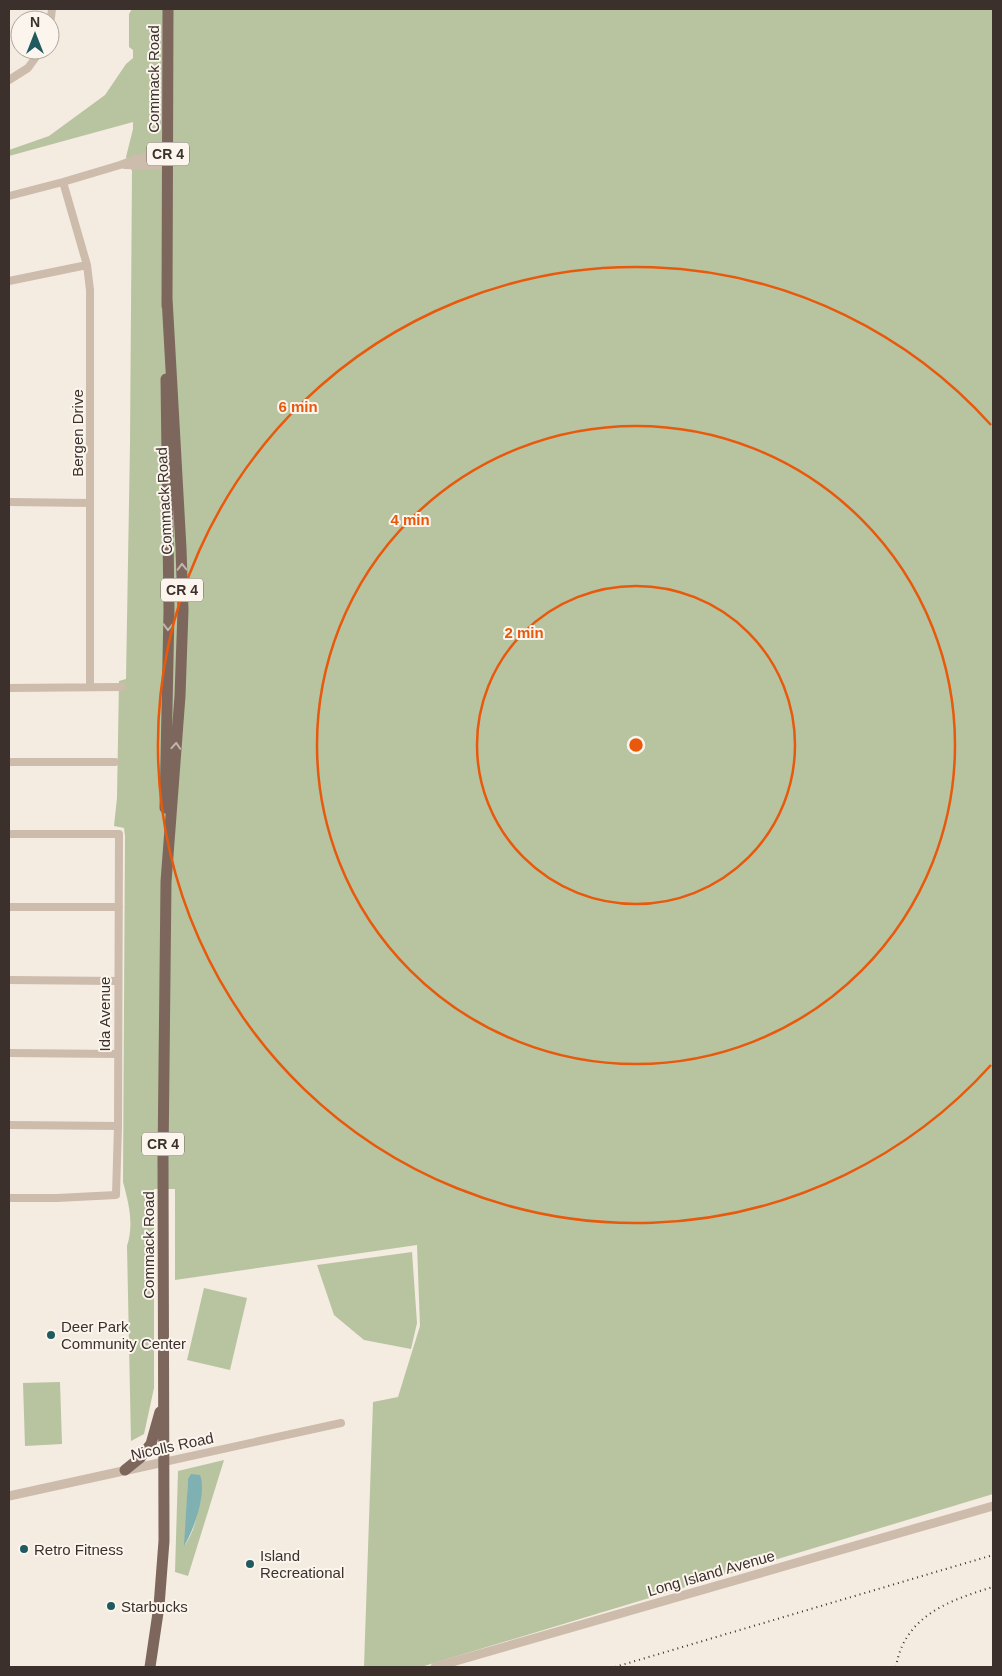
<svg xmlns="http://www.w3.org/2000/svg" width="1002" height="1676" viewBox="0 0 1002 1676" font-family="Arial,sans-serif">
<rect width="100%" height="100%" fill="#f4ebe1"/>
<path fill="#b8c4a0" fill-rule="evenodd" d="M 132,9 L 993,9 L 993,1494 L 421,1667 L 364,1667 L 373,1402 L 398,1397 L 420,1326 L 417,1245 L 175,1280 L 175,1189 L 154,1189 L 154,1388 L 144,1434 L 131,1441 L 127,1246 C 134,1224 129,1204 123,1182 L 125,836 L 124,828 L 114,826 L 117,798 L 119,681 L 126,679 L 130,445 L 132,171 L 126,157 L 133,129 L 133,122 L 9,156 L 9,150 L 49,136 L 105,95 L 126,64 L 133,58 L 133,50 L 129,47 L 129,14 Z
M 412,1252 L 417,1323 L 411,1349 L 364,1340 L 334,1315 L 317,1265 Z
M 204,1288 L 247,1298 L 230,1370 L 187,1360 Z
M 60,1382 L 62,1444 L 25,1446 L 23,1383 Z
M 224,1460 L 188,1576 L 175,1572 L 178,1471 ZM 188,1479 L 202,1485 C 199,1506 197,1527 185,1545 Z"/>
<path fill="#7fb0b2" d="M 191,1474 L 200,1475 C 207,1493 194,1530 184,1546 L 188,1479 Z"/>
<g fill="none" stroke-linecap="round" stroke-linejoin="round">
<path stroke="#cdbbac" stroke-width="8" d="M 50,25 L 52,9
M 9,80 L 28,68 L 41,50
M 125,165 L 168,166
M 63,182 L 87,265 L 90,290 L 90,687
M 9,196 L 63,182 L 120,165 L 136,159 L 168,153
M 9,281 L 87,265
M 9,502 L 90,503
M 9,688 L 122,687
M 9,762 L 115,762
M 9,834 L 119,834 L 118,1126 L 116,1195 L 57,1198 L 9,1198
M 9,907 L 119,907
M 9,980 L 118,981
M 9,1053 L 118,1054
M 9,1125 L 118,1126
M 164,1462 L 341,1423"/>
<path stroke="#cdbbac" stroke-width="9" d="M 9,1496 L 164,1462
M 435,1667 L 993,1506"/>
<path stroke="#7d675c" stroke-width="11" d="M 167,306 L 168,9
M 165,808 L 169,610 L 166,379
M 125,1470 L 140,1458 L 151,1444 L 160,1412
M 150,1667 L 159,1606 L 164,1541 L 163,1160 L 166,882 L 180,696 L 183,610 L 181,548 L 167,298"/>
<path stroke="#3b302b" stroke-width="2" stroke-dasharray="1 4" stroke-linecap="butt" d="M 615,1667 L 993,1555
M 896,1667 C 904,1616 950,1600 993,1587"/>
</g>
<defs><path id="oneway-chevron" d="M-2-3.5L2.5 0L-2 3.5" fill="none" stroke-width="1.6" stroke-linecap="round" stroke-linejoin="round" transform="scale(1.25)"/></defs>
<g stroke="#c2b5ac">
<use href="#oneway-chevron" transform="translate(182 567) rotate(-91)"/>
<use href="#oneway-chevron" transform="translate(168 627) rotate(91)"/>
<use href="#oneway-chevron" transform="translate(176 746) rotate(-86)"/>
</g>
<g fill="none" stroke="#e8590c" stroke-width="2.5">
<circle cx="636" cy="745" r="159"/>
<circle cx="636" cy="745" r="319"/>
<path d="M991 1065A478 478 0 1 1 991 425"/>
</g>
<g fill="#1f5a5e" stroke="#fbf5ee" stroke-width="2">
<circle cx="51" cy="1335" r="5"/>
<circle cx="24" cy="1549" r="5"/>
<circle cx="250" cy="1564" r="5"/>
<circle cx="111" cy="1606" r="5"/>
</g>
<g text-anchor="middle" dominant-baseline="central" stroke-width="4" stroke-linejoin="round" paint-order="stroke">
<g fill="#fbf5ee" stroke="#756b66" stroke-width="1">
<rect x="147" y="142.5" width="42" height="23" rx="4"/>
<rect x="161" y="578.5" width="42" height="23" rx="4"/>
<rect x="142" y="1132.5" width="42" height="23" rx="4"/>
</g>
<g font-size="14" font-weight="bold" fill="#3b302b">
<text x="168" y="154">CR 4</text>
<text x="182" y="590">CR 4</text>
<text x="163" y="1144">CR 4</text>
</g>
<g font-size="15" fill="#3b302b" stroke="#fbf5ee">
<text transform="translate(153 79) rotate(-90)">Commack Road</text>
<text transform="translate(77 433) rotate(-90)">Bergen Drive</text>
<text transform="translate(164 501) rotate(-93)">Commack Road</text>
<text transform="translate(104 1014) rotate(-90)">Ida Avenue</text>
<text transform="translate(148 1245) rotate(-90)">Commack Road</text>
<text transform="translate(172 1446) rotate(-12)">Nicolls Road</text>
<text transform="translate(711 1573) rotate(-16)">Long Island Avenue</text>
</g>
<g font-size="15" fill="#3b302b" stroke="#fbf5ee" text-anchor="start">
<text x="61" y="1326">Deer Park<tspan x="61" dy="17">Community Center</tspan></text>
<text x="34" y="1549">Retro Fitness</text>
<text x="260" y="1555">Island<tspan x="260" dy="17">Recreational</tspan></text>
<text x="121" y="1606">Starbucks</text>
</g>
</g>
<circle cx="636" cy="745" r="8" fill="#e8590c" stroke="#fbf5ee" stroke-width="2.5"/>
<g font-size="15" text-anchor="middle" font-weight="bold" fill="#e8590c" stroke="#fbf5ee" stroke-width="4" stroke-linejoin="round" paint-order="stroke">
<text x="298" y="412">6 min</text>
<text x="410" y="525">4 min</text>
<text x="524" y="638">2 min</text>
</g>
<rect width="1002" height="1676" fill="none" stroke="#3b302b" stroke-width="20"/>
<g transform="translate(35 35)"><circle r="24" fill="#fbf5ee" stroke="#aea6a0"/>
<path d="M0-4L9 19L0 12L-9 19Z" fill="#1f5a5e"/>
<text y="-8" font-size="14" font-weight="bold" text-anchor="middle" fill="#3b302b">N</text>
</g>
</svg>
